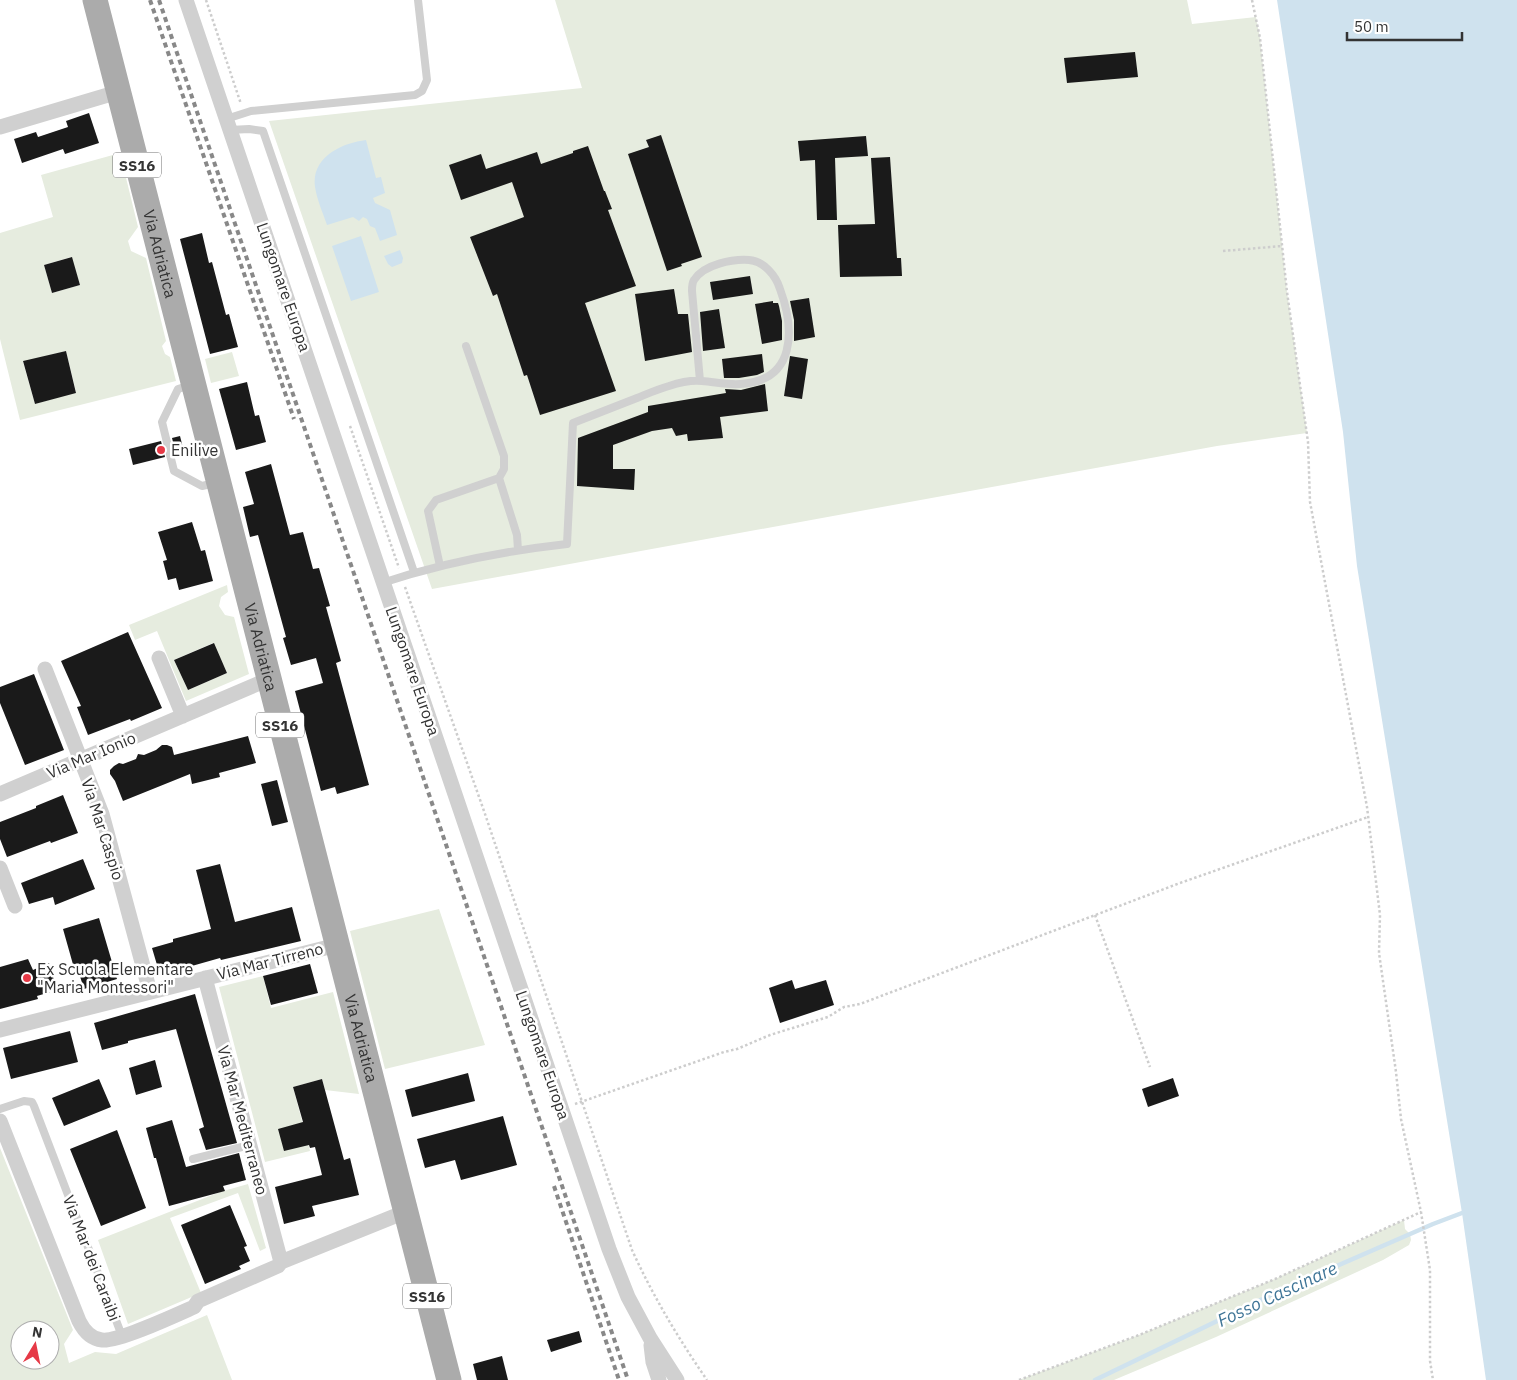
<svg xmlns="http://www.w3.org/2000/svg" width="1517" height="1380" viewBox="0 0 1517 1380" font-family="'IBM Plex Sans',sans-serif">
<rect width="100%" height="100%" fill="#fff"/>
<path fill="#e6ecdf" fill-rule="evenodd" d="M 555,0 L 1187,0 L 1192,24 L 1256,17 L 1260,38 L 1287,292 L 1307,433 L 1217,446 L 432,589 L 269,121 L 582,88 Z
M 120,153 L 138,227 L 128,241 L 131,251 L 146,258 L 166,341 L 162,346 L 165,354 L 170,357 L 176,381 L 20,420 L 0,339 L 0,233 L 53,217 L 41,175 ZM 71,257 L 80,285 L 52,293 L 44,265 ZM 66,351 L 76,392 L 35,404 L 23,362 Z
M 232,352 L 239,376 L 211,383 L 205,359 Z
M 227,585 L 228,592 L 221,597 L 219,606 L 225,615 L 234,617 L 249,674 L 186,701 L 157,631 L 135,640 L 129,625 ZM 213,643 L 227,673 L 188,690 L 174,660 Z
M 439,909 L 485,1045 L 385,1069 L 350,931 Z
M 263,976 L 271,1008 L 333,992 L 359,1094 L 325,1090 L 322,1079 L 293,1087 L 310,1151 L 265,1162 L 219,987 Z
M 0,1148 L 73,1330 L 64,1344 L 69,1363 L 95,1352 L 116,1354 L 207,1315 L 232,1380 L 0,1380 ZM 20,1330 L 50,1330 L 50,1360 L 20,1360 Z
M 248,1184 L 266,1248 L 260,1251 L 238,1193 L 170,1218 L 201,1293 L 128,1324 L 98,1240 L 220,1192 Z
M 1404,1220 L 1405,1229 L 1410,1234 L 1411,1240 L 1409,1245 L 1383,1260 L 1216,1337 L 1114,1380 L 1019,1380 L 1139,1335 L 1275,1279 Z"/>
<path fill="#cfe2ee" d="M 1277,0 L 1517,0 L 1517,1380 L 1486,1380 L 1462,1213 L 1357,566 L 1343,432 Z
M 366,140 L 376,178 L 381,177 L 385,193 L 373,198 L 375,203 L 390,210 L 397,235 L 380,241 L 375,228 L 370,226 L 367,219 L 363,217 L 359,221 L 353,217 L 327,225 C 323,213 317,200 315,187 C 311,157 342,143 366,140 Z
M 361,236 L 379,292 L 351,301 L 332,246 Z
M 400,250 L 403,258 L 402,263 L 392,267 L 388,264 L 384,256 Z"/>
<g fill="none" stroke-linecap="round" stroke-linejoin="round">
<path stroke="#cfe2ee" stroke-width="4.5" d="M 1095,1380 L 1277,1292 L 1433,1224 L 1462,1213"/>
</g>
<path fill="#1a1a1a" d="M 1135,52 L 1138,77 L 1067,83 L 1064,58 Z
M 89,113 L 99,143 L 65,154 L 63,149 L 22,163 L 14,139 L 36,132 L 38,137 L 68,127 L 66,121 Z
M 661,135 L 702,257 L 681,264 L 682,266 L 667,271 L 628,154 L 649,147 L 646,140 Z
M 866,136 L 868,156 L 835,158 L 837,220 L 817,220 L 815,160 L 800,161 L 798,141 Z
M 588,146 L 604,191 L 605,191 L 612,209 L 608,210 L 636,286 L 585,303 L 616,391 L 540,415 L 527,375 L 524,376 L 497,294 L 493,296 L 470,237 L 524,217 L 512,182 L 461,200 L 449,165 L 481,154 L 486,169 L 537,152 L 541,164 L 573,153 L 573,151 Z
M 890,157 L 897,258 L 901,258 L 902,276 L 840,277 L 838,225 L 875,224 L 871,158 Z
M 202,233 L 209,263 L 212,262 L 226,315 L 229,314 L 238,347 L 210,354 L 180,239 Z
M 72,257 L 80,285 L 52,293 L 44,265 Z
M 750,276 L 753,294 L 713,300 L 710,282 Z
M 674,289 L 678,314 L 688,314 L 692,352 L 645,361 L 635,294 Z
M 809,298 L 815,337 L 794,341 L 794,320 L 790,301 Z
M 773,301 L 773,303 L 778,303 L 779,306 L 782,321 L 782,340 L 762,344 L 755,304 Z
M 719,309 L 725,348 L 703,351 L 700,312 Z
M 66,351 L 76,393 L 35,404 L 23,361 Z
M 762,354 L 764,372 L 757,375 L 739,378 L 724,378 L 722,359 Z
M 790,356 L 808,359 L 802,399 L 784,396 Z
M 247,382 L 255,416 L 259,415 L 266,442 L 236,450 L 219,389 Z
M 765,384 L 768,411 L 720,417 L 723,438 L 688,441 L 687,434 L 676,436 L 672,428 L 652,431 L 613,445 L 613,469 L 635,469 L 634,490 L 577,486 L 578,438 L 648,412 L 648,406 L 726,393 L 725,389 L 741,390 Z
M 180,436 L 184,452 L 176,454 L 172,438 Z
M 161,441 L 165,457 L 133,465 L 129,449 Z
M 271,464 L 290,535 L 303,532 L 313,569 L 319,568 L 330,606 L 326,607 L 341,661 L 336,663 L 369,785 L 337,794 L 335,787 L 321,791 L 295,691 L 323,683 L 316,658 L 291,665 L 283,638 L 286,637 L 258,535 L 250,537 L 243,507 L 254,504 L 245,472 Z
M 192,522 L 201,551 L 205,550 L 213,581 L 179,590 L 176,578 L 168,580 L 163,561 L 167,560 L 158,532 Z
M 128,632 L 162,708 L 131,721 L 130,719 L 88,735 L 77,707 L 81,706 L 61,661 Z
M 214,643 L 227,673 L 188,690 L 174,660 Z
M 34,674 L 64,750 L 25,765 L 0,703 L 0,687 Z
M 248,736 L 256,763 L 219,773 L 220,777 L 192,784 L 190,774 L 123,801 L 115,781 L 110,774 L 110,770 L 114,766 L 119,763 L 123,764 L 136,759 L 138,754 L 144,755 L 156,750 L 162,745 L 167,745 L 172,747 L 174,755 Z
M 277,780 L 288,822 L 272,826 L 261,784 Z
M 63,795 L 78,833 L 51,843 L 50,841 L 7,857 L 0,839 L 0,822 L 36,808 L 36,806 Z
M 83,859 L 95,889 L 55,905 L 53,897 L 29,904 L 21,883 Z
M 220,864 L 235,922 L 292,907 L 301,941 L 221,960 L 220,958 L 160,975 L 152,948 L 173,942 L 173,939 L 211,929 L 196,870 Z
M 99,918 L 117,979 L 84,989 L 77,967 L 74,968 L 63,929 Z
M 28,959 L 33,970 L 49,963 L 57,990 L 37,996 L 38,999 L 0,1009 L 0,967 Z
M 310,964 L 318,993 L 271,1005 L 263,976 Z
M 792,980 L 795,989 L 826,980 L 834,1005 L 780,1023 L 769,988 Z
M 195,994 L 237,1143 L 206,1150 L 199,1129 L 204,1127 L 176,1029 L 128,1041 L 128,1043 L 102,1050 L 94,1023 Z
M 70,1031 L 78,1062 L 11,1079 L 3,1048 Z
M 155,1060 L 162,1087 L 136,1095 L 129,1068 Z
M 468,1073 L 475,1101 L 412,1117 L 405,1090 Z
M 1173,1078 L 1179,1096 L 1148,1107 L 1142,1089 Z
M 99,1079 L 111,1107 L 64,1126 L 52,1098 Z
M 322,1079 L 344,1160 L 350,1158 L 359,1195 L 312,1206 L 315,1216 L 284,1224 L 275,1187 L 322,1175 L 315,1147 L 310,1148 L 309,1145 L 284,1151 L 278,1129 L 303,1122 L 293,1087 Z
M 503,1116 L 517,1165 L 461,1180 L 455,1160 L 425,1168 L 417,1139 Z
M 172,1120 L 186,1167 L 239,1153 L 246,1180 L 223,1186 L 225,1191 L 169,1206 L 156,1158 L 154,1158 L 146,1128 Z
M 117,1130 L 146,1208 L 101,1226 L 70,1149 Z
M 230,1205 L 247,1246 L 244,1247 L 250,1261 L 239,1266 L 241,1269 L 205,1284 L 181,1225 Z
M 579,1331 L 582,1342 L 551,1352 L 547,1340 Z
M 502,1356 L 508,1380 L 477,1380 L 473,1364 Z"/>
<g fill="none" stroke-linecap="round" stroke-linejoin="round">
<path stroke="#cdcdcd" stroke-width="2.5" stroke-dasharray="2.5 2.5" stroke-linecap="butt" d="M 206,0 L 241,104
M 1252,0 L 1260,38 L 1287,292 L 1308,442 L 1310,502 L 1367,807 L 1380,915 L 1379,953 L 1396,1072 L 1401,1119 L 1421,1212 L 1430,1270 L 1430,1361 L 1433,1380
M 1223,251 L 1282,246
M 350,426 L 399,568
M 405,587 L 484,811 L 632,1250 C 653,1296 678,1338 707,1380
M 1095,915 L 1150,1067
M 575,1104 L 724,1052 L 737,1049 L 770,1035 L 828,1017 L 844,1007 L 860,1004 L 1180,883 L 1368,817
M 1019,1380 L 1139,1335 L 1275,1279 L 1421,1212"/>
<path stroke="#d0d0d0" stroke-width="8" d="M 226,119 L 251,111 L 415,95 L 422,91 L 427,80 L 418,0
M 230,130 L 249,129 L 263,131 L 414,572
M 191,385 L 178,389 L 162,422 L 174,471 L 202,486 L 215,483
M 499,478 L 517,535 L 518,550
M 440,566 L 428,511 L 436,500 L 499,478 L 504,469 L 504,456 L 466,346
M 382,583 C 442,563 504,551 567,544 L 573,423 C 594,415 616,406 637,398 C 647,394 658,389 669,386 C 678,383 692,380 702,381 C 715,382 728,385 740,384 C 796,381 795,330 780,289 C 776,276 764,261 749,260 C 733,259 704,264 694,280 C 692,283 692,287 692,291 L 700,381
M 0,1109 L 24,1101 L 32,1102 L 34,1106 L 122,1336
M 193,1159 L 250,1145"/>
<path stroke="#d0d0d0" stroke-width="15" d="M 186,0 L 609,1249 L 628,1297 L 650,1338 L 677,1380
M 0,127 L 118,92
M 159,658 L 183,716
M 45,669 L 102,814 L 150,992
M 0,794 L 269,679
M 0,868 L 15,906
M 205,978 L 281,1262 L 405,1212
M 0,1030 L 337,945
M 0,1121 L 79,1321 C 84,1331 91,1339 102,1340 C 118,1342 176,1315 194,1307 L 198,1301 L 278,1266 L 281,1262
M 651,1345 L 653,1362 L 659,1380"/>
<path stroke="#ababab" stroke-width="25" id="s1" d="M 95,0 L 449,1380"/>
<path stroke="#888" stroke-width="4" stroke-dasharray="5 4" stroke-linecap="butt" d="M 150,0 L 294,419
M 159,0 L 628,1380
M 554,1186 L 619,1380"/>
</g>
<g fill="#e63946" stroke="#fff" stroke-width="2">
<circle cx="161" cy="450" r="5"/>
<circle cx="27" cy="978" r="5"/>
</g>
<g text-anchor="middle" dominant-baseline="central" stroke-width="5" stroke-linejoin="round" paint-order="stroke">
<g fill="#fff" stroke="#707070" stroke-width="1">
<rect x="113" y="152.5" width="48" height="25" rx="4"/>
<rect x="256" y="712.5" width="48" height="25" rx="4"/>
<rect x="403" y="1283.5" width="48" height="25" rx="4"/>
</g>
<g font-size="15" font-weight="bold" fill="#333">
<text x="137" y="165">SS16</text>
<text x="280" y="725">SS16</text>
<text x="427" y="1296">SS16</text>
</g>
<g font-size="16" fill="#333" stroke="#fff">
<text stroke="none"><textPath href="#s1" startOffset="262">Via Adriatica</textPath></text>
<text transform="translate(284 287) rotate(71)">Lungomare Europa</text>
<text stroke="none"><textPath href="#s1" startOffset="668">Via Adriatica</textPath></text>
<text transform="translate(413 671) rotate(71)">Lungomare Europa</text>
<text transform="translate(91 755) rotate(-23)">Via Mar Ionio</text>
<text transform="translate(103 829) rotate(72)">Via Mar Caspio</text>
<text transform="translate(270 961) rotate(-14)">Via Mar Tirreno</text>
<text stroke="none"><textPath href="#s1" startOffset="1072">Via Adriatica</textPath></text>
<text transform="translate(543 1055) rotate(71)">Lungomare Europa</text>
<text transform="translate(243 1120) rotate(75)">Via Mar Mediterraneo</text>
<text transform="translate(92 1258) rotate(69)">Via Mar dei Caraibi</text>
</g>
<g font-size="16" fill="#333" stroke="#fff" text-anchor="start">
<text x="171" y="450">Enilive</text>
<text x="37" y="969">Ex Scuola Elementare<tspan x="37" dy="18">"Maria Montessori"</tspan></text>
</g>
<g font-size="18" font-style="italic" fill="#3f7597" stroke="#fff">
<text transform="translate(1277 1294) rotate(-25)">Fosso Cascinare</text>
</g>
</g>
<g transform="translate(35 1345) rotate(10)"><circle r="24" fill="#ffffff" stroke="#adadad"/>
<path d="M0-4L9 19L0 12L-9 19Z" fill="#e63946"/>
<text y="-8" font-size="14" font-weight="bold" text-anchor="middle" fill="#333333">N</text>
</g>
<path d="M1347 32v8h115v-8" fill="none" stroke="#333333" stroke-width="2.5"/>
<text x="1354" y="32" font-size="15" fill="#333333" stroke="#ffffff" stroke-width="4" paint-order="stroke">50 m</text>
</svg>
